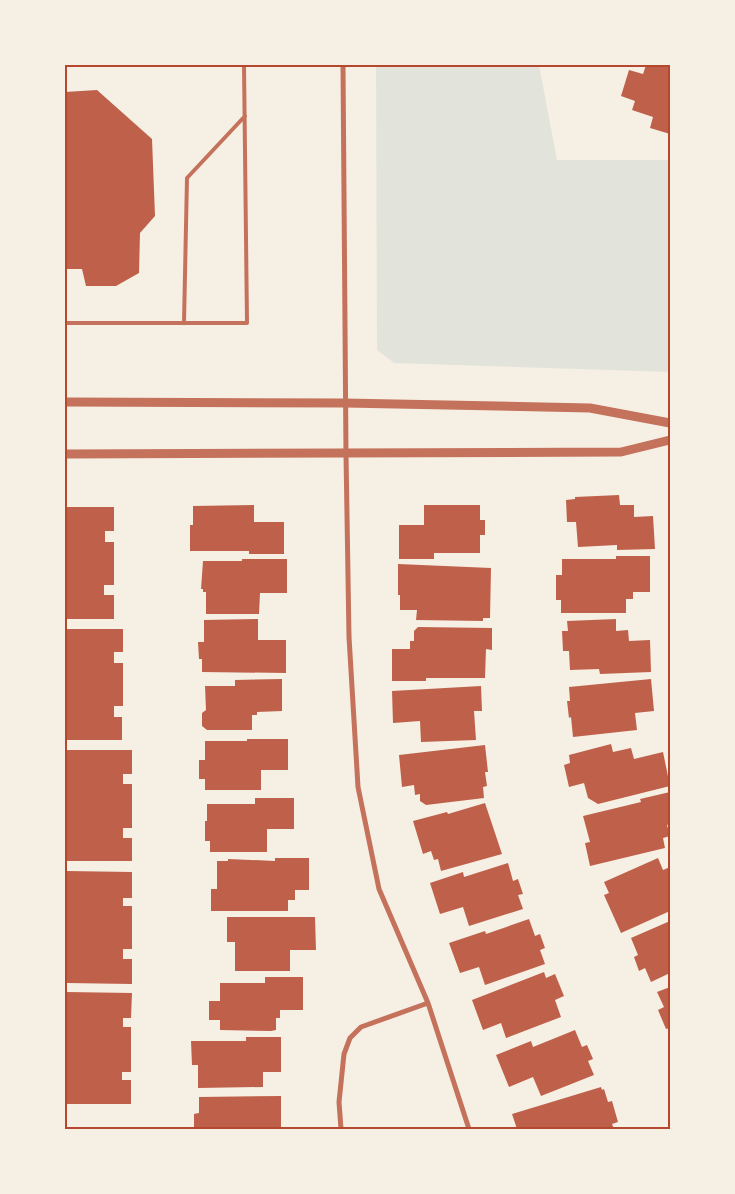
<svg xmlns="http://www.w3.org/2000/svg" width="735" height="1194" viewBox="0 0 735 1194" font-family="'Source Serif 4',serif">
<rect width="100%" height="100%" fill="#f6efe4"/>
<path fill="#e2e4dc" d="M 376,65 L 539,65 L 557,160 L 670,160 L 670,372 L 394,363 L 377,350 Z"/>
<path fill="#bf614a" d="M 646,65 L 670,65 L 670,134 L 650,128 L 653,117 L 632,110 L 635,101 L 621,96 L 629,70 L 643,74 Z
M 97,90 L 152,139 L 155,216 L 140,233 L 139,273 L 116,286 L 86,286 L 82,269 L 65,269 L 65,92 Z
M 619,495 L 620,505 L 634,505 L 634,517 L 653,516 L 655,549 L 617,550 L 617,545 L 578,547 L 576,522 L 567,522 L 566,500 L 575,499 L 575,497 Z
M 254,505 L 254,522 L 284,522 L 284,554 L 249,554 L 249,551 L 190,551 L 190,525 L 193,525 L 193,506 Z
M 424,505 L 480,505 L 480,520 L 485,520 L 485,535 L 480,535 L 480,553 L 434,553 L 434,559 L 399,559 L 399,525 L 424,525 Z
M 65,507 L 114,507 L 114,531 L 105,531 L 105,542 L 114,542 L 114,585 L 104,585 L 104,595 L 114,595 L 114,619 L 65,619 Z
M 616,556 L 650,556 L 650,592 L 633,592 L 633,599 L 626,599 L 626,613 L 561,613 L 561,600 L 556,600 L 556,575 L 562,575 L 562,559 L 616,559 Z
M 242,559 L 287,559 L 287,593 L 260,593 L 259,614 L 206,614 L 206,592 L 203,592 L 203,589 L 201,589 L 203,561 L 242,561 Z
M 398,564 L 491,568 L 490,618 L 483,618 L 483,621 L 416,620 L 417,610 L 400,610 L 400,595 L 398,595 Z
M 258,619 L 258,640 L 286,640 L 286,673 L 202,672 L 202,659 L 199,659 L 198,642 L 204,642 L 204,620 Z
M 616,619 L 616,631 L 628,630 L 629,641 L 650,640 L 651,672 L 600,674 L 599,669 L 570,670 L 569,651 L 563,651 L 562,631 L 568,631 L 567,621 Z
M 418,627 L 492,628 L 492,650 L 486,649 L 485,678 L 426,678 L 426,681 L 392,681 L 392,649 L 410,649 L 410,641 L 414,641 L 414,631 Z
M 65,629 L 123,629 L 123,652 L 114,652 L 114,663 L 123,663 L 123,706 L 114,706 L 114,717 L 122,717 L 122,740 L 65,740 Z
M 282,679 L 282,711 L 257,712 L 257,715 L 252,715 L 252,730 L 207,730 L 202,726 L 202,713 L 206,710 L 205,686 L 235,686 L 235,680 Z
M 651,679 L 654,711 L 635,713 L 637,730 L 573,737 L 571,717 L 569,718 L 567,701 L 570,701 L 569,687 Z
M 481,686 L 482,711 L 474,711 L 476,740 L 421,742 L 420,721 L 393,723 L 392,691 Z
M 247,739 L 288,739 L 288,770 L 261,770 L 261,790 L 205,790 L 205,779 L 199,779 L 199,760 L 205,760 L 205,741 L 247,741 Z
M 611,744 L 613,752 L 631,748 L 634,759 L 663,752 L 670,786 L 598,804 L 588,798 L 584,783 L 569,787 L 564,765 L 570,763 L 569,755 Z
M 485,745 L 488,772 L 485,772 L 487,786 L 483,787 L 484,798 L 426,805 L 420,801 L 420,794 L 415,795 L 414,785 L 402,787 L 399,755 Z
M 67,750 L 132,750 L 132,774 L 123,774 L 123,784 L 132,784 L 132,828 L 123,828 L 123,838 L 132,838 L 132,861 L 67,861 L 67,851 L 65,851 L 65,814 L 67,814 L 67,796 L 65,796 L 65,760 L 67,760 Z
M 670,792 L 670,824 L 667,825 L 670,836 L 663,838 L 665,848 L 590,866 L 585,843 L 590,842 L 583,816 L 641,802 L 640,799 Z
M 255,798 L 294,798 L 294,829 L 267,829 L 267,852 L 210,852 L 210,841 L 205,841 L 205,821 L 207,821 L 207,804 L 255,804 Z
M 485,803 L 502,854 L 441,871 L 438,859 L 434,860 L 431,851 L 423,854 L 413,821 L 447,812 L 448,814 Z
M 275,858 L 309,858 L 309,890 L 295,890 L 295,900 L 288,900 L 288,911 L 211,911 L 211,889 L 217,889 L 217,861 L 228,861 L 228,859 L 275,861 Z
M 658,858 L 663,870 L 670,867 L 670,911 L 621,933 L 604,895 L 609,893 L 604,882 Z
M 508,863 L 513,881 L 518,879 L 523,894 L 518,895 L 523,909 L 469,926 L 463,907 L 440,914 L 430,883 L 463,872 L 464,877 Z
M 67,871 L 132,872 L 132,898 L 123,898 L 123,906 L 132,906 L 132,949 L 123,949 L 123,959 L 132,959 L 132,984 L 67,983 L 67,972 L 65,972 L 65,937 L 67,937 L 67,918 L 65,918 L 65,883 L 67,883 Z
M 227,917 L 315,917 L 316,950 L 290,950 L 290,971 L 235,971 L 235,942 L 227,942 Z
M 529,919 L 535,936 L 540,934 L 545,948 L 540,950 L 545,964 L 485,985 L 479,967 L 460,973 L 449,943 L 485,931 L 486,934 Z
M 670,921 L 670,973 L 651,982 L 645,968 L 639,971 L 634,957 L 638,955 L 631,938 Z
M 544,972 L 546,978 L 555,974 L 564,996 L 555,1000 L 561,1017 L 506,1038 L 501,1023 L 483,1030 L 472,1000 Z
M 265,977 L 303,977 L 303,1010 L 280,1010 L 280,1018 L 276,1018 L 276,1030 L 271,1031 L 220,1030 L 220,1020 L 209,1020 L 209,1001 L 220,1001 L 220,983 L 265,983 Z
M 670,987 L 670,1028 L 666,1029 L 658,1010 L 664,1007 L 657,992 Z
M 67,992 L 132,993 L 131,1018 L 123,1018 L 123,1027 L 131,1027 L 131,1072 L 122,1072 L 122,1080 L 131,1080 L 131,1104 L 67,1104 L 67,1093 L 65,1093 L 65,1058 L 67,1058 L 67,1039 L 65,1039 L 65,1004 L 67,1004 Z
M 575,1030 L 582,1047 L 587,1045 L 593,1059 L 588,1061 L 594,1075 L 541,1096 L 533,1077 L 509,1087 L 496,1055 L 531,1041 L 533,1047 Z
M 246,1037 L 281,1037 L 281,1072 L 263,1072 L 263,1087 L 198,1088 L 198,1065 L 192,1065 L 191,1041 L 246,1041 Z
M 601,1087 L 602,1090 L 604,1089 L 608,1102 L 612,1101 L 618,1122 L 612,1124 L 614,1129 L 517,1129 L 512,1114 Z
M 281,1096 L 281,1128 L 194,1129 L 194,1114 L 199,1113 L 199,1097 Z"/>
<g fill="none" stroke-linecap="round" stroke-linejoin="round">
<path stroke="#c5725c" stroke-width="4" d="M 65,323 L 247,323 L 244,65
M 184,323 L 187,178 L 245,116"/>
<path stroke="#c5725c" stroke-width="5" d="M 343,65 L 346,454 L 349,637 L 358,787 L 379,889 L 428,1003 L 469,1129
M 341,1129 L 339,1102 L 344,1054 L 350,1038 L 361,1027 L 428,1003"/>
<path stroke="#c5725c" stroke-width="9" d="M 65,402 L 345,403 L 590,408 L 670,423
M 65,454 L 621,452 L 670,440"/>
</g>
<rect width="735" height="1194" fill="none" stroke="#f6efe4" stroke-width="132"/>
<rect x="66" y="66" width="603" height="1062" fill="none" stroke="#b5482f" stroke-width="2"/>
</svg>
